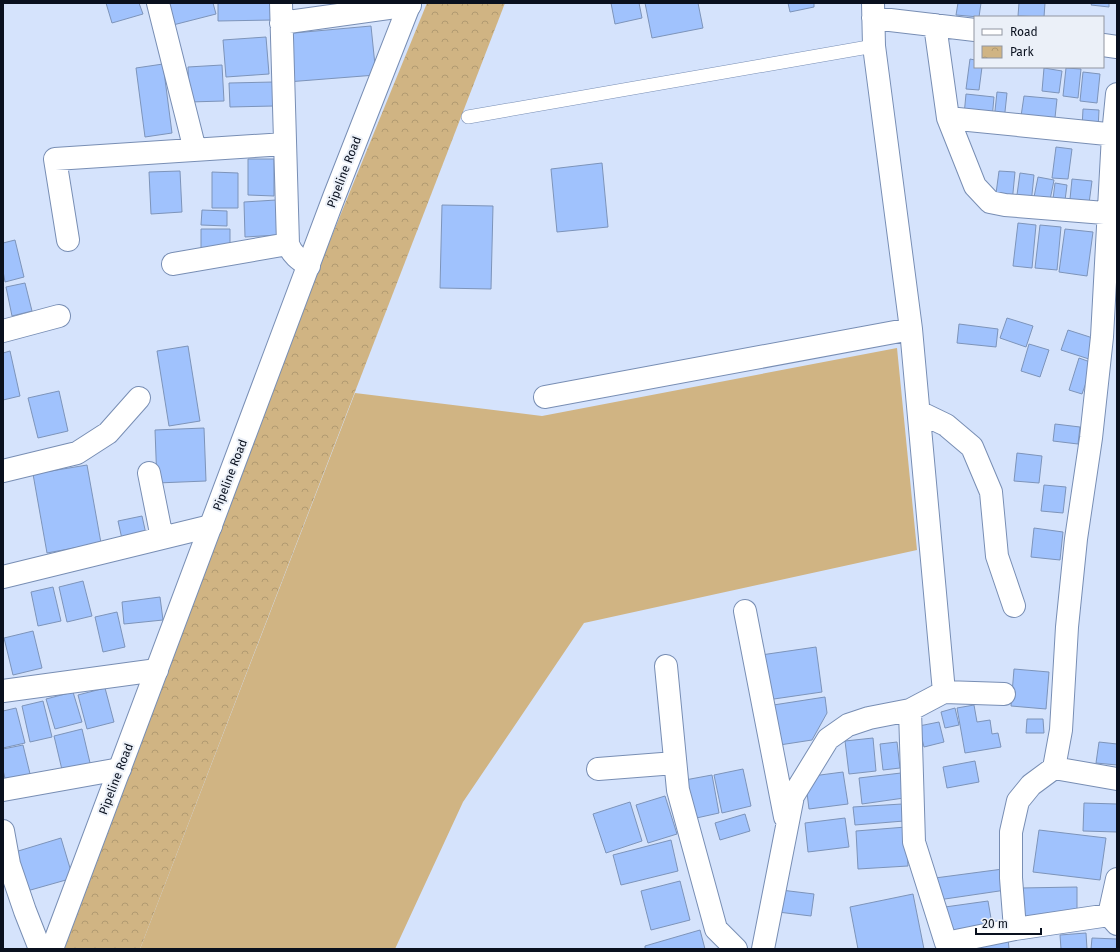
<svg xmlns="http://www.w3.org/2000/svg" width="1120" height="952" viewBox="0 0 1120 952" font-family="'Fira Sans',sans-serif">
<defs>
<pattern id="park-crowns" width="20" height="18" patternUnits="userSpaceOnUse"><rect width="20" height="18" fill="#d0b483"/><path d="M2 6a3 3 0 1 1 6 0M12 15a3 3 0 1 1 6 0" fill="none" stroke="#b19a71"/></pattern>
</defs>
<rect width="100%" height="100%" fill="#d5e3fc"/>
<path fill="#d0b483" d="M 897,348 L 917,550 L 584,623 L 463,802 L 395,949 L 140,949 L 355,393 L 542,416 Z"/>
<path fill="url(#park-crowns)" d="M 427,3 L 505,3 L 140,949 L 61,949 L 262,407 Z"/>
<path fill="#a0c2fd" stroke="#7d94ba" d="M 106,3 L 139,3 L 143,14 L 112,23 Z
M 167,3 L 213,3 L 216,14 L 173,25 Z
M 218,3 L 273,3 L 273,20 L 218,21 Z
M 611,3 L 639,3 L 642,18 L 615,24 Z
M 645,3 L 698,3 L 703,28 L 652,38 Z
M 788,3 L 814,3 L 814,7 L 790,12 Z
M 958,3 L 981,3 L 979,17 L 956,15 Z
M 1019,3 L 1045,3 L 1044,17 L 1018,16 Z
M 1092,3 L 1109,3 L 1109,7 L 1091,5 Z
M 371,26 L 376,75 L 287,82 L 283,34 Z
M 266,37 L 269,74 L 226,77 L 223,40 Z
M 970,59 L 975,60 L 975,67 L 982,67 L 979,90 L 966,89 Z
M 163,64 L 172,133 L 145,137 L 136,68 Z
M 222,65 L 224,101 L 189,102 L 188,67 Z
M 1044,68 L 1062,71 L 1059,93 L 1042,91 Z
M 1066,68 L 1081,69 L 1078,98 L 1063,96 Z
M 1083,72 L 1100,74 L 1097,103 L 1080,101 Z
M 274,82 L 274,106 L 230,107 L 229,83 Z
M 997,92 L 1007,93 L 1004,121 L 994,120 Z
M 966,94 L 994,97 L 992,119 L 964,115 Z
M 1024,96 L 1057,99 L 1054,127 L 1020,123 Z
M 1083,109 L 1099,110 L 1098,129 L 1082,128 Z
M 1056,147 L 1072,149 L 1068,179 L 1052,178 Z
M 248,159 L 274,159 L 274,196 L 248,195 Z
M 602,163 L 608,227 L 557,232 L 551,169 Z
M 180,171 L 182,212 L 151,214 L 149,172 Z
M 999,171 L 1015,172 L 1012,203 L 995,201 Z
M 212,172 L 238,173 L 238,208 L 212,208 Z
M 1020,173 L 1034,175 L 1031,204 L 1016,202 Z
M 1038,177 L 1054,180 L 1049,205 L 1033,202 Z
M 1072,179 L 1092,181 L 1088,211 L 1069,209 Z
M 1055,183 L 1067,185 L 1064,208 L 1052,207 Z
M 276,200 L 278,235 L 245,237 L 244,202 Z
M 442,205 L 493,206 L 491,289 L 440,288 Z
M 202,210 L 227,211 L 227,226 L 201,225 Z
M 1018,223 L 1036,225 L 1032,268 L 1013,266 Z
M 1040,225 L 1061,227 L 1057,270 L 1035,268 Z
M 201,229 L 230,229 L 230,250 L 201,250 Z
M 1065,229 L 1093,232 L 1087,276 L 1059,272 Z
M 15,240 L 24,277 L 5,282 L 3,271 L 3,243 Z
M 25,283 L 32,311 L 12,316 L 6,287 Z
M 1007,318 L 1033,326 L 1026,347 L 1000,338 Z
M 959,324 L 998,329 L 996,347 L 957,343 Z
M 1068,330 L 1096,339 L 1089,359 L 1061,350 Z
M 1029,344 L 1049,350 L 1040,377 L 1021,371 Z
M 188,346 L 200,421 L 169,426 L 157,351 Z
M 10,351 L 20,396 L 3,400 L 3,353 Z
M 1079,358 L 1093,363 L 1082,394 L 1069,390 Z
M 59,391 L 68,431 L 38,438 L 28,398 Z
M 1055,424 L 1080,427 L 1078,444 L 1053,441 Z
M 204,428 L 206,481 L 157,483 L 155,430 Z
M 1017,453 L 1042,456 L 1039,483 L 1014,481 Z
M 87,465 L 101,543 L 47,553 L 33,474 Z
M 1044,485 L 1066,487 L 1063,513 L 1041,511 Z
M 142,516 L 146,534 L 122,539 L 118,521 Z
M 1034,528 L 1063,532 L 1060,560 L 1031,557 Z
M 83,581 L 92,616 L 67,622 L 59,587 Z
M 53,587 L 61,621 L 38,626 L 31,592 Z
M 160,597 L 163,620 L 124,624 L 122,602 Z
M 117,612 L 125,647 L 103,652 L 95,617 Z
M 33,631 L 42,668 L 13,675 L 4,638 Z
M 816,647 L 822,692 L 767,700 L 761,655 Z
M 1014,669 L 1049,672 L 1046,709 L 1011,706 Z
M 105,688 L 114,722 L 87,729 L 78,695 Z
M 73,692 L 82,722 L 55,729 L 46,699 Z
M 825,697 L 827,713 L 812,740 L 773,746 L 767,706 Z
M 43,701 L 52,737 L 30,742 L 22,706 Z
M 974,705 L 977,722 L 990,720 L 992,734 L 998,733 L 1001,747 L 965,753 L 957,708 Z
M 16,708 L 25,743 L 3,748 L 3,711 Z
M 955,708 L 959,725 L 945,728 L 941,712 Z
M 1027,719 L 1043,719 L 1044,733 L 1026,733 Z
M 939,722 L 944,742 L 924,747 L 919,726 Z
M 82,729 L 91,767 L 63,774 L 54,736 Z
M 873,738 L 876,771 L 849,774 L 845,741 Z
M 897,742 L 900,768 L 883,770 L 880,744 Z
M 1099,742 L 1117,744 L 1117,765 L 1096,763 Z
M 23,745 L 32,782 L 7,787 L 3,770 L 3,749 Z
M 975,761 L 979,782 L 947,788 L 943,767 Z
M 743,769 L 751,806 L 722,813 L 714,775 Z
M 843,772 L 848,804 L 809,809 L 805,777 Z
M 901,773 L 904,798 L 862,804 L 859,778 Z
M 712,775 L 719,813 L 692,819 L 685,780 Z
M 665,796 L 677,834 L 648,843 L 636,805 Z
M 630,802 L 642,841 L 606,853 L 593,814 Z
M 1084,803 L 1117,804 L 1117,832 L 1083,831 Z
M 902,804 L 904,821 L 855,825 L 853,807 Z
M 745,814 L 750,831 L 720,840 L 715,823 Z
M 845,818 L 849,847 L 808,852 L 805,823 Z
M 906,827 L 908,866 L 858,869 L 856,831 Z
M 1039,830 L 1106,838 L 1100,880 L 1033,872 Z
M 61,838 L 73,878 L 27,891 L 15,852 Z
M 671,840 L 678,871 L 621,885 L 613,855 Z
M 1003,869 L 1006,890 L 938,900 L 935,878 Z
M 680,881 L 690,920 L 651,930 L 641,891 Z
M 1077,887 L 1077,916 L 1022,917 L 1021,888 Z
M 781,890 L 814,894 L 811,916 L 778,912 Z
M 913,894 L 924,949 L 858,949 L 850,907 Z
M 988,901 L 992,924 L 948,931 L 945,907 Z
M 700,930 L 705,949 L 645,949 L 645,946 Z
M 1086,933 L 1087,949 L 1061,949 L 1060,935 Z
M 1008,938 L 1009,949 L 960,949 Z
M 1092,938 L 1117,939 L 1117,949 L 1091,949 Z"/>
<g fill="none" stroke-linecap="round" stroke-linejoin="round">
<g stroke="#788eb4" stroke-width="14">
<path id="lane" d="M 468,117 L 874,46"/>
</g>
<g stroke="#788eb4" stroke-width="24">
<path id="street" d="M 158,3 L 195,150
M 281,3 L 288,244 C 292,255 300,260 309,266
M 873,3 L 874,46 L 911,329 L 944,692
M 873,18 L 975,30
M 281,23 L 410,5
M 935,25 L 948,118 L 975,186 L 990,202 L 1005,205 L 1117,214
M 1103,45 L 1117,47
M 1117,94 L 1113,135 L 1102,337 L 1091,438 L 1076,539 L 1067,627 L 1061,730 L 1054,768 L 1117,779
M 948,118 L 1117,135
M 68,240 L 55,159 L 285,144
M 173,264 L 288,244
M 3,331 L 59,316
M 545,397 L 911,329
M 919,412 L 946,425 L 972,447 L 991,492 L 997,556 L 1014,606
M 3,471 L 77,453 L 108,433 L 139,398
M 149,473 L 162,538
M 3,577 L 211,526
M 745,611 L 785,817
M 666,666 L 678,790 L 716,929 L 736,949
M 3,691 L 157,670
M 910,710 L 914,842 L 946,943 L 1015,929 L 1109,915 L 1117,924
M 598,769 L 675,763
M 3,790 L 120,769
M 3,831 L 9,864 L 25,911 L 40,949
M 1109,915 L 1117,879
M 1015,929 L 1011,878 L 1011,832 L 1018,801 L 1031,785 L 1054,768
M 763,949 L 793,796 L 828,739 L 848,725 L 869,718 L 910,710 L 944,692 L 1004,694"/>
</g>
<g stroke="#788eb4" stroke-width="24">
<path id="secondary" d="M 52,949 L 334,197 L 410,3"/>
</g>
<use href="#lane" stroke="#fff" stroke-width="13"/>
<use href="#street" stroke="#fff" stroke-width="22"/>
<use href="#secondary" stroke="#fff" stroke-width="22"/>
</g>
<g text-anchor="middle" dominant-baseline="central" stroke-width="4" stroke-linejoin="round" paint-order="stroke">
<g font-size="12" fill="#09101e" stroke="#ebf0f8">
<text transform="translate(344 172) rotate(-69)">Pipeline Road</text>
<text transform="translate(230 475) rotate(-69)">Pipeline Road</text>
<text transform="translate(116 779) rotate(-69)">Pipeline Road</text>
</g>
</g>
<rect width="1120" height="952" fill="none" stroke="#09101e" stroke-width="8"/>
<rect x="974" y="16" width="130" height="52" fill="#ebf0f8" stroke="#9196a1"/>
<rect x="982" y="29" width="20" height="6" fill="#ffffff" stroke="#9196a1"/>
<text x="1010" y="36" font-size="12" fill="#09101e">Road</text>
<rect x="982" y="46" width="20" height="12" fill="url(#park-crowns)" stroke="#9196a1"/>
<text x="1010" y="56" font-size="12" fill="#09101e">Park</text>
<path d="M976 928v6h65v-6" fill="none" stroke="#09101e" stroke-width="2"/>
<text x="982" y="928" font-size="12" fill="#09101e" stroke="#ebf0f8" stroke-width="3" paint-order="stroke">20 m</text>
</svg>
